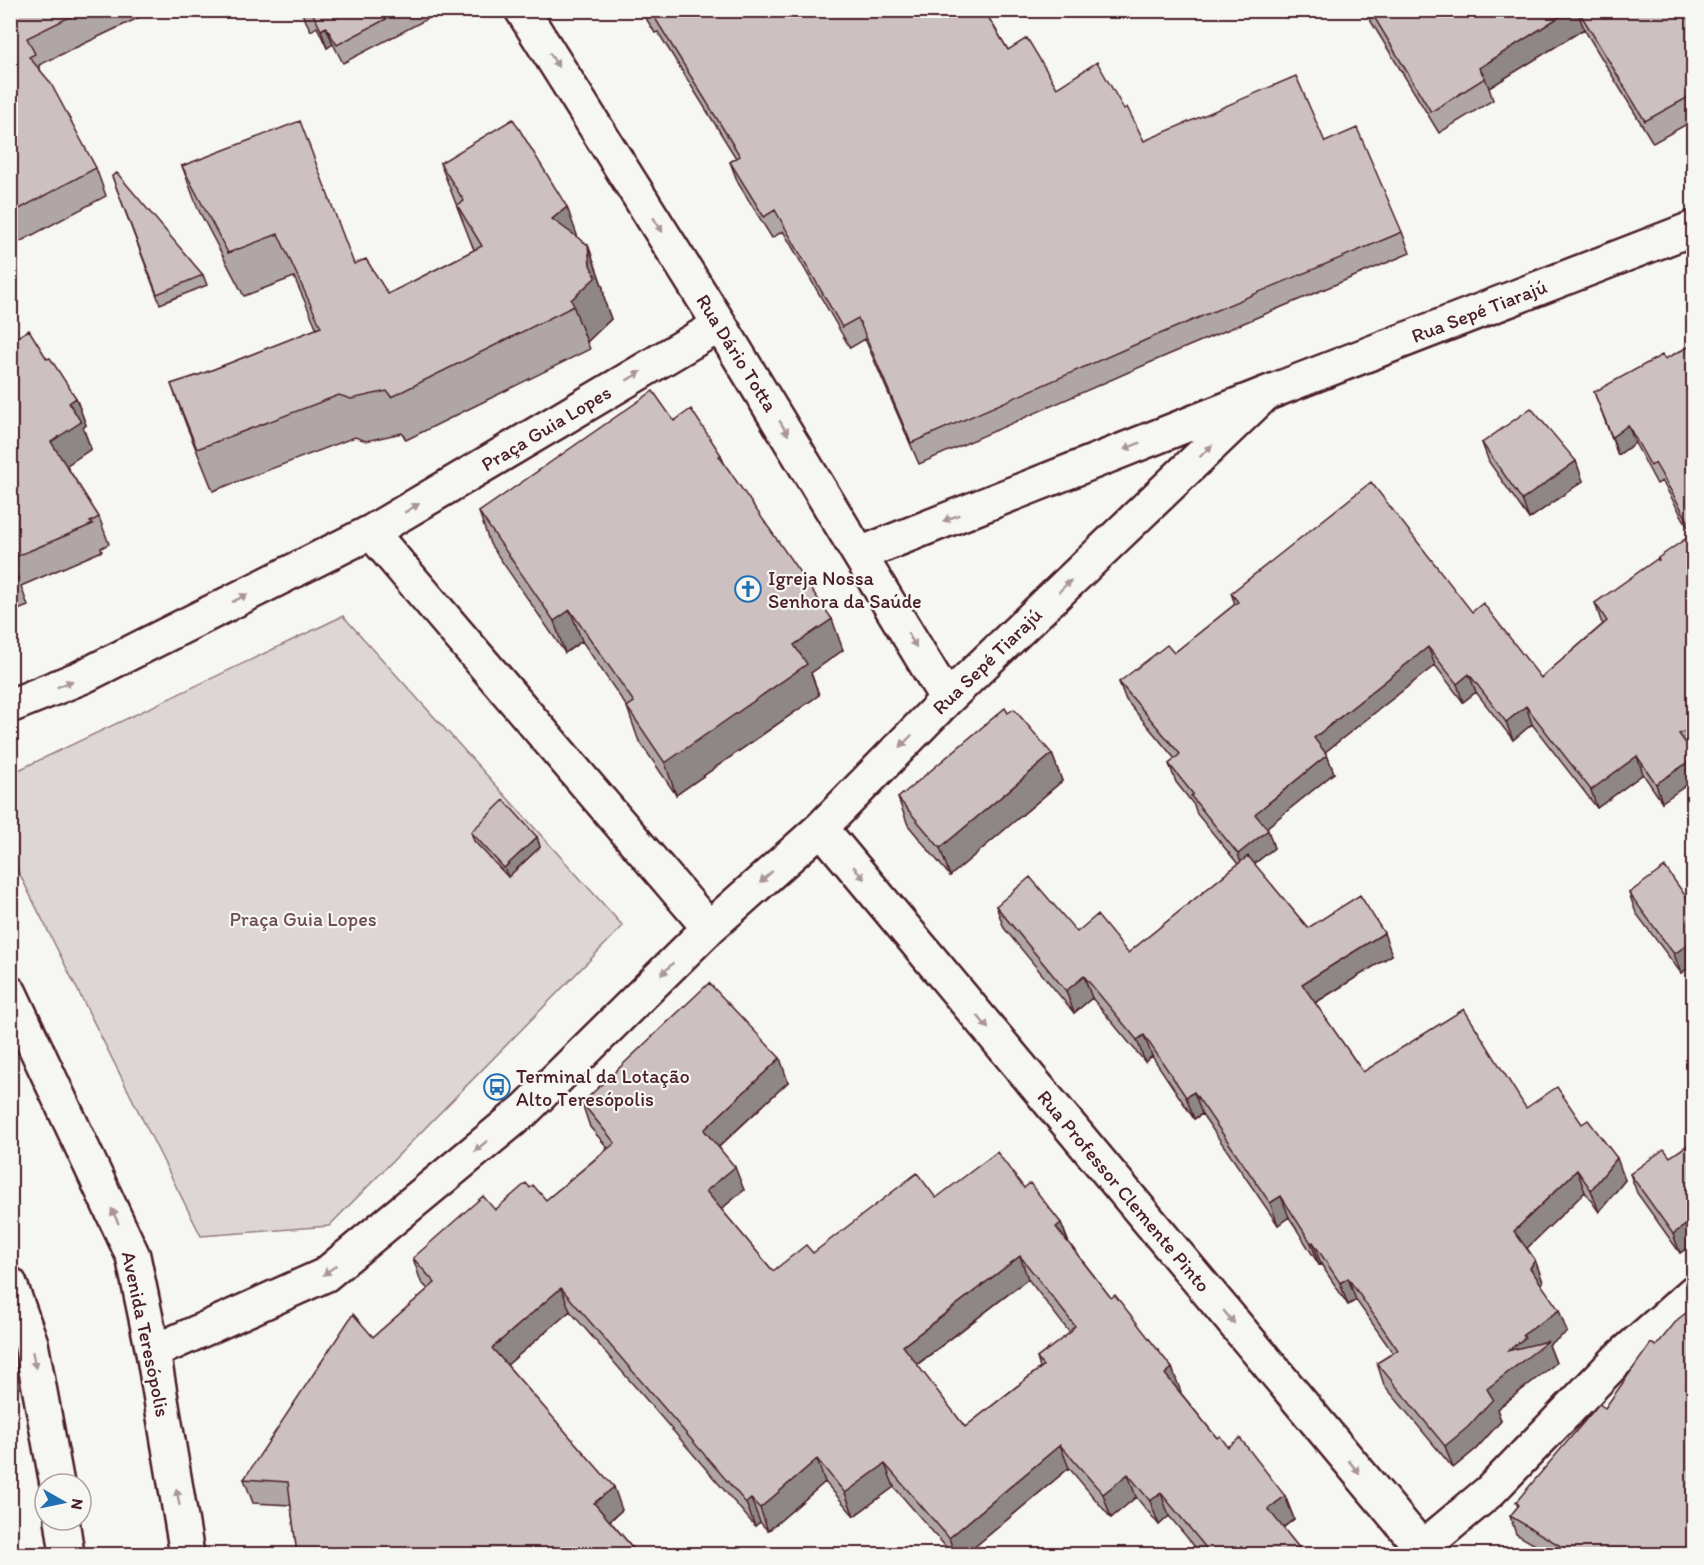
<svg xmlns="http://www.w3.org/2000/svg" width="1704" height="1565" viewBox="0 0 1704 1565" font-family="Itim,sans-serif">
<rect width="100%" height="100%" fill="#f6f6f2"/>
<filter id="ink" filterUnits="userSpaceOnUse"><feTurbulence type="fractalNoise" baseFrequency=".0167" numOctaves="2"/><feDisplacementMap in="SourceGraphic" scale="12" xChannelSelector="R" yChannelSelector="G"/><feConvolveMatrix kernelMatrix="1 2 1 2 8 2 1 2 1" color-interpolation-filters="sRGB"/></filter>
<g filter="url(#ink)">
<path fill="#ddd6d5" stroke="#947a80" stroke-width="1.5" d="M 343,616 L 623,926 L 329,1226 L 201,1236 L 11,857 L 10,774 Z"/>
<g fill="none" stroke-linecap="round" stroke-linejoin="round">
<g stroke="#4a1f2b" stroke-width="38">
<path id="minor" d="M 522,10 L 720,325 L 947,699
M 371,532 L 709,928
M 860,554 L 1265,394 L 1694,228
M 10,706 L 82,677 L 371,532 L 720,325
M 821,828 L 1427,1554
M 153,1352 L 325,1275 L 526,1109 L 709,928 L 821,828 L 947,699 L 1265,394
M 1422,1548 L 1490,1491 L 1616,1361 L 1694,1292"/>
</g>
<g stroke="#4a1f2b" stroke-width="38">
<path id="major" d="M 10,993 L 133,1256 L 153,1352 L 187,1554
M 10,1284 L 31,1343 L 57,1484
M 62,1520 L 67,1554"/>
</g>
<use href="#minor" stroke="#f6f6f2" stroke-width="33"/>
<use href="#major" stroke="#f6f6f2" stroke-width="33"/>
</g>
<path fill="#afa6a5" stroke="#4a1f2b" stroke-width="1.5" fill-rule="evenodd" d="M 10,10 L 135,10 L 138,18 L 39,65 L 41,72 L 96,168 L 106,196 L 10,247 Z
M 300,10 L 428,10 L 431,17 L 343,63 L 333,44 L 327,48 L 317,27 L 311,31 Z
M 641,10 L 984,10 L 1008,50 L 1057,88 L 1124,109 L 1144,141 L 1325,142 L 1402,232 L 1410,253 L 1163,357 L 919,464 L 865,339 L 850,348 L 783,231 L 772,238 L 738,183 L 730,162 L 736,158 L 658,32 L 655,33 Z
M 1364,10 L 1694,10 L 1694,120 L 1653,143 L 1584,29 L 1489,88 L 1493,100 L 1439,133 Z
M 440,163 L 578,238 L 588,245 L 603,288 L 605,303 L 611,319 L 587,342 L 590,349 L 406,440 L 402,433 L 366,441 L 355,437 L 213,491 L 187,427 L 171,384 L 199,375 L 317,329 L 294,277 L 244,296 L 198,209 L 182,166 L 354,264 L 388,294 L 474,250 Z
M 112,176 L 203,275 L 207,285 L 160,304 Z
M 10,341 L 47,359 L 76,398 L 86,425 L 83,428 L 91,449 L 66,465 L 99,517 L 109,544 L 101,548 L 102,551 L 21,586 L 28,606 L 10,613 Z
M 1694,344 L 1694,748 L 1690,749 L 1662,802 L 1643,774 L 1597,808 L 1532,724 L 1513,740 L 1476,692 L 1463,702 L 1435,665 L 1325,752 L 1327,755 L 1334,773 L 1266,828 L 1274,848 L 1254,864 L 1308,928 L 1392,955 L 1315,1003 L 1363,1072 L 1526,1108 L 1582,1124 L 1625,1180 L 1599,1212 L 1585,1192 L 1527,1248 L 1535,1260 L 1543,1282 L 1541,1284 L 1567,1332 L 1549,1345 L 1556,1363 L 1497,1409 L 1501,1421 L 1476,1449 L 1453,1468 L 1384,1385 L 1377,1363 L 1393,1353 L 1356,1300 L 1348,1305 L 1321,1264 L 1319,1265 L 1289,1217 L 1278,1225 L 1202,1114 L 1194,1119 L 1152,1056 L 1145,1062 L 1092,998 L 1074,1013 L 1004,928 L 996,906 L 1077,932 L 1128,953 L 1238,864 L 1197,814 L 1194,805 L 1176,782 L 1169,764 L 1175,759 L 1126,700 L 1119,682 L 1174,653 L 1235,604 L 1231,593 L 1472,612 L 1541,678 L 1603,624 L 1601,621 L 1595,603 L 1659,561 L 1692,534 L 1662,481 L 1657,484 L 1635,443 L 1618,455 L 1594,392 L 1665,359 Z
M 674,421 L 721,455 L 724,463 L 843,650 L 811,673 L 819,695 L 676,795 L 638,739 L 627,707 L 582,641 L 565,653 L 490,544 L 479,512 Z
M 1482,443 L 1583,481 L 1529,519 L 1489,462 Z
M 1008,713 L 1052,754 L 1062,781 L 950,876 L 908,825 L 898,798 Z
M 471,832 L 537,837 L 540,847 L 508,877 L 474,841 Z
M 1629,893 L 1694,908 L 1694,964 L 1681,973 L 1636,913 Z
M 788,1082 L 719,1147 L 744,1190 L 721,1209 L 773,1271 L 936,1198 L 1024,1188 L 1061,1223 L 1069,1243 L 1111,1298 L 1172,1368 L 1180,1392 L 1217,1438 L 1285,1496 L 1294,1519 L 1283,1528 L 1304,1554 L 1201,1554 L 1169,1516 L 1159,1525 L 1136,1497 L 1111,1518 L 1069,1468 L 966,1554 L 952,1554 L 894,1487 L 854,1516 L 825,1482 L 768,1531 L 760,1522 L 755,1526 L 570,1311 L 507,1365 L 622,1510 L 610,1521 L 632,1547 L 635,1554 L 297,1554 L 291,1505 L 253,1503 L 244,1479 L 373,1337 L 428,1289 L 421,1282 L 413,1258 L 495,1210 L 530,1188 L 546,1200 L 608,1148 L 590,1127 L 582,1103 ZM 1028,1279 L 1070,1333 L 1037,1358 L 1040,1368 L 965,1427 L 917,1365 Z
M 1694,1141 L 1694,1243 L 1680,1253 L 1637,1193 L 1630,1174 L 1670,1157 Z
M 1516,1502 L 1694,1554 L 1551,1554 L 1516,1534 L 1510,1516 L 1518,1507 Z"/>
<path fill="#8f8786" stroke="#4a1f2b" stroke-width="1.5" d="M 1570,10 L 1577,10 L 1584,29 L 1489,88 L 1485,78 L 1479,68 Z
M 326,27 L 333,44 L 327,48 L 321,30 Z
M 567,207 L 582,249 L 552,219 Z
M 588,245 L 603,288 L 605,303 L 611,319 L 587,342 L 571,300 L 590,265 Z
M 76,398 L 86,425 L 83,428 L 91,449 L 61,469 L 51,442 L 69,403 Z
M 1628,425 L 1635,443 L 1618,455 L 1612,437 Z
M 1576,461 L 1583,481 L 1529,519 L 1522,500 Z
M 570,610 L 582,641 L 565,653 L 554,621 Z
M 832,619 L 843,650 L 811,673 L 819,695 L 676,795 L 665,763 L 794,645 Z
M 1428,647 L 1435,665 L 1320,756 L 1314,738 Z
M 1469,674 L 1476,692 L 1463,702 L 1457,684 Z
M 1526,706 L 1532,724 L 1513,740 L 1506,722 Z
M 1052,754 L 1062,781 L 950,876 L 940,848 Z
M 1327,755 L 1334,773 L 1261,832 L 1255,814 Z
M 1637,756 L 1643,774 L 1597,808 L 1591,790 Z
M 1694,758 L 1694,780 L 1662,802 L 1656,784 Z
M 1268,830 L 1274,848 L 1244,872 L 1238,854 Z
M 537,837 L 540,847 L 508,877 L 504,868 Z
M 1384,933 L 1392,955 L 1310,1006 L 1302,984 Z
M 1694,940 L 1694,964 L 1681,973 L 1674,954 Z
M 1084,976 L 1092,998 L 1074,1013 L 1066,991 Z
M 1144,1035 L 1152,1056 L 1145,1062 L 1137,1040 Z
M 780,1058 L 788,1082 L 712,1153 L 704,1130 Z
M 1194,1092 L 1202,1114 L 1194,1119 L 1186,1097 Z
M 1617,1158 L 1625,1180 L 1599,1212 L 1591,1190 Z
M 735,1167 L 744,1190 L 715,1214 L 706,1191 Z
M 1577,1170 L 1585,1192 L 1522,1253 L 1514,1231 Z
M 1281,1196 L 1289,1217 L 1278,1225 L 1270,1203 Z
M 1694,1219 L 1694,1243 L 1680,1253 L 1673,1234 Z
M 1061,1223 L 1070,1247 L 1056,1227 Z
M 1313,1242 L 1321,1264 L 1319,1265 L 1311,1243 Z
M 1020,1256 L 1028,1279 L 911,1369 L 903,1346 Z
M 1535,1260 L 1543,1282 L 1538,1290 L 1530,1268 Z
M 1348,1278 L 1356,1300 L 1348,1305 L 1340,1283 Z
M 561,1288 L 570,1311 L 500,1371 L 492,1348 Z
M 1559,1310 L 1567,1332 L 1549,1345 L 1556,1363 L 1497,1409 L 1501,1421 L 1476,1449 L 1453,1468 L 1445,1446 L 1487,1389 L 1507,1351 L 1523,1335 Z
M 1172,1368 L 1181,1392 L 1174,1397 L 1165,1374 Z
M 1694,1376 L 1694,1405 L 1686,1389 Z
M 1060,1445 L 1069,1468 L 966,1554 L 955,1554 L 949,1538 Z
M 817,1459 L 825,1482 L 768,1531 L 760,1508 Z
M 885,1464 L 894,1487 L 854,1516 L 845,1493 Z
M 1128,1474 L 1136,1497 L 1111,1518 L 1103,1494 Z
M 614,1487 L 622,1510 L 603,1526 L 594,1503 Z
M 1161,1493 L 1169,1516 L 1159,1525 L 1150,1501 Z
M 1285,1496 L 1294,1519 L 1277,1532 L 1268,1509 Z
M 751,1499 L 760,1522 L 755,1526 L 746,1503 Z
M 632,1547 L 635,1554 L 623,1554 Z"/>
<path fill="#ccc1c0" stroke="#4a1f2b" stroke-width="1.5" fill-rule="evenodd" d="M 10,10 L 84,10 L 27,38 L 35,54 L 29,57 L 50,82 L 96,168 L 10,214 Z
M 311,10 L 403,10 L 337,45 L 326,27 L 321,30 Z
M 650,10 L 984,10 L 1008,50 L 1027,38 L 1057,88 L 1097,62 L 1124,109 L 1127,107 L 1144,141 L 1296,76 L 1325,142 L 1357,128 L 1402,232 L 1155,336 L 911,443 L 858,318 L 842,327 L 775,210 L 764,217 L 730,162 L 740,156 Z
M 1370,10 L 1570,10 L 1479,68 L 1485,78 L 1431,112 Z
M 1578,10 L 1694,10 L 1694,94 L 1645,121 Z
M 513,119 L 567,207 L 552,219 L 588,245 L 590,265 L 596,277 L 571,300 L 574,306 L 391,397 L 387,391 L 351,399 L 339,395 L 197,449 L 171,384 L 199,375 L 321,327 L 278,234 L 228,253 L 182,166 L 300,121 L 354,264 L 366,259 L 388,294 L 482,246 L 457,205 L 464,201 L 440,163 Z
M 117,173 L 203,275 L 157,294 L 112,176 Z
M 29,330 L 47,359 L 50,358 L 76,398 L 69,403 L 81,422 L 51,442 L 99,517 L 90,522 L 93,524 L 10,559 L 10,341 Z
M 1694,344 L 1694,531 L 1655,463 L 1651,466 L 1628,425 L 1612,437 L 1594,392 L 1662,355 L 1665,359 Z
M 653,391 L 674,421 L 691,409 L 721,455 L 719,456 L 832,619 L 794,645 L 807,664 L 665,763 L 627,707 L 634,702 L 570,610 L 554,621 L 479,512 Z
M 1531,408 L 1576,461 L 1522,500 L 1482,443 Z
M 1371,482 L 1472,612 L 1483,603 L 1541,678 L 1607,621 L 1595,603 L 1657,559 L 1659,561 L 1658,558 L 1694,533 L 1694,727 L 1679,734 L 1694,754 L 1694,758 L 1656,784 L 1637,756 L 1591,790 L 1526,706 L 1506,722 L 1469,674 L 1457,684 L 1428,647 L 1314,738 L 1327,755 L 1255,814 L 1268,830 L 1238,854 L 1191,796 L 1193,794 L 1169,764 L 1180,754 L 1119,682 L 1167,645 L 1174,653 L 1238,602 L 1231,593 Z
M 10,566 L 19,579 L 10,582 Z
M 1005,708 L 1008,713 L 1014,709 L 1052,754 L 940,848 L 898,798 Z
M 504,800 L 537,837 L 504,868 L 471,832 Z
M 1248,856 L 1308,928 L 1360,895 L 1384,933 L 1302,984 L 1363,1072 L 1464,1009 L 1526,1108 L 1557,1087 L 1582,1124 L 1588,1120 L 1617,1158 L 1591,1190 L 1577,1170 L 1514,1231 L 1535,1260 L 1530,1268 L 1559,1310 L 1523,1335 L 1525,1338 L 1507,1351 L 1548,1341 L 1487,1389 L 1493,1399 L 1468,1427 L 1445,1446 L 1377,1363 L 1398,1350 L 1348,1278 L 1340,1283 L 1313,1242 L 1311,1243 L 1281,1196 L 1270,1203 L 1194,1092 L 1186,1097 L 1144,1035 L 1137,1040 L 1084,976 L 1066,991 L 996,906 L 1030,877 L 1077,932 L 1097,915 L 1128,953 Z
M 1665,867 L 1694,908 L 1694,940 L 1674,954 L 1629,893 Z
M 709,983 L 780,1058 L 704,1130 L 735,1167 L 706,1191 L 773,1271 L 806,1245 L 813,1253 L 917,1173 L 936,1198 L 997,1152 L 1024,1188 L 1030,1183 L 1061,1223 L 1056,1227 L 1111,1298 L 1115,1295 L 1172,1368 L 1165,1374 L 1217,1438 L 1220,1436 L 1228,1447 L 1240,1438 L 1285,1496 L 1268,1509 L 1304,1554 L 1211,1554 L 1161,1493 L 1150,1501 L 1128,1474 L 1103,1494 L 1060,1445 L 949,1538 L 885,1464 L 845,1493 L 817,1459 L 760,1508 L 751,1499 L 746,1503 L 561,1288 L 492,1348 L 614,1487 L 594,1503 L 632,1547 L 623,1554 L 297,1554 L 288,1482 L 244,1479 L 353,1314 L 373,1337 L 435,1283 L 413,1258 L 483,1196 L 495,1210 L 526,1183 L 530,1188 L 533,1185 L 546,1200 L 615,1143 L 582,1103 ZM 1020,1256 L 1075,1326 L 1071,1330 L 1072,1331 L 1037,1358 L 1043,1366 L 965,1427 L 903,1346 Z
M 1694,1141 L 1694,1219 L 1673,1234 L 1630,1174 L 1664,1149 L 1670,1157 Z
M 1694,1307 L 1694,1376 L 1686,1389 L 1694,1393 L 1694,1554 L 1574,1554 L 1510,1516 L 1519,1505 L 1516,1502 L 1599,1404 L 1605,1408 L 1651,1343 L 1656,1346 L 1678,1319 Z"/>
<defs><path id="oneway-solid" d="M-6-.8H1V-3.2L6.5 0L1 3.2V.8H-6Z" transform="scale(1.5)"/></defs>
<g fill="#a99598">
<use href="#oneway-solid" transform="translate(554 60) rotate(58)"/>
<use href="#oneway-solid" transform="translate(658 225) rotate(58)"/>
<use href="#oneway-solid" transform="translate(634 376) rotate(-31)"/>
<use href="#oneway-solid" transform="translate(784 428) rotate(59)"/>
<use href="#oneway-solid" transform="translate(1132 446) rotate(158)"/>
<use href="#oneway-solid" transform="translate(1206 451) rotate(-44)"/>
<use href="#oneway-solid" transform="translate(412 508) rotate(-31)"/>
<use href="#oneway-solid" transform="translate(951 518) rotate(158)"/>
<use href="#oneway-solid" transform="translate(1065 586) rotate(-44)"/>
<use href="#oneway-solid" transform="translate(240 598) rotate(-27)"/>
<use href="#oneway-solid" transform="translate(912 640) rotate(59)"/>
<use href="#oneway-solid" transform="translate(65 684) rotate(-22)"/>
<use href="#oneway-solid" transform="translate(906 741) rotate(134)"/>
<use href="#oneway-solid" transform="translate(859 873) rotate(50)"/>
<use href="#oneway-solid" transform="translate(766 877) rotate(138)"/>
<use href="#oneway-solid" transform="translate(667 969) rotate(135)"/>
<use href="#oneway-solid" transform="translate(983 1022) rotate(50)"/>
<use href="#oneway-solid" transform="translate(481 1146) rotate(140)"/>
<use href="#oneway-solid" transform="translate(115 1216) rotate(-115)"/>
<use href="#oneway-solid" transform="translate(330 1270) rotate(143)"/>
<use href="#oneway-solid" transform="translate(1229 1317) rotate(50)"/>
<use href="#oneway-solid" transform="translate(34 1360) rotate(79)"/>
<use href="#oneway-solid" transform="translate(1354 1467) rotate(50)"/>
<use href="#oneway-solid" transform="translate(178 1497) rotate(-100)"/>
</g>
</g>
<defs>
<g id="church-ring" transform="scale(1.35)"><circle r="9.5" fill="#f6f6f2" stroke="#1f6fb2" stroke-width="1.5"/><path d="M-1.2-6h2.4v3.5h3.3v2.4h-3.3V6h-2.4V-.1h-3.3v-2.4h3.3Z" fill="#1f6fb2"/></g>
<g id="bus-ring" transform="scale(1.35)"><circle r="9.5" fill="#f6f6f2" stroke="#1f6fb2" stroke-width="1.5"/><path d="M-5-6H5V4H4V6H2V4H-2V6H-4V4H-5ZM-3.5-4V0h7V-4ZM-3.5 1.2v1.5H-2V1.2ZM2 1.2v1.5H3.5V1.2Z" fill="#1f6fb2"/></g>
</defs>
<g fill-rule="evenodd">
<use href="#church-ring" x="748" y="589"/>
<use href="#bus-ring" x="497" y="1087"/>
</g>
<g text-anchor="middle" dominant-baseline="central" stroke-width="4.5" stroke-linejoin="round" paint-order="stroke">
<g font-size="20" fill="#4a1f2b" stroke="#f6f6f2">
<text transform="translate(1479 311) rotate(-21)">Rua Sepé Tiarajú</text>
<text transform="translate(737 353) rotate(58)">Rua Dário Totta</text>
<text transform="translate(546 428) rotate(-31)">Praça Guia Lopes</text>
<text transform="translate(987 661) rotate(-44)">Rua Sepé Tiarajú</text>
<text transform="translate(1124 1191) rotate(50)">Rua Professor Clemente Pinto</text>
<text transform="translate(146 1334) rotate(78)">Avenida Teresópolis</text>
</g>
<g font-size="20" fill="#4a1f2b" stroke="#f6f6f2" text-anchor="start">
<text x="768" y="578">Igreja Nossa<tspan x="768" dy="23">Senhora da Saúde</tspan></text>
<text x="516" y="1076">Terminal da Lotação<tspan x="516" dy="23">Alto Teresópolis</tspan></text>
</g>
<g font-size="20" fill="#6f4d56" stroke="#f6f6f2">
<text x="303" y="919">Praça Guia Lopes</text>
</g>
</g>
<rect width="1704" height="1565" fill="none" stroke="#f6f6f2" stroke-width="36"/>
<rect x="18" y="18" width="1668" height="1529" fill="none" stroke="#4a1f2b" stroke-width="2" filter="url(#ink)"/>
<g transform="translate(63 1502) rotate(99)"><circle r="28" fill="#f6f6f2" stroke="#b1a0a2" stroke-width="1.5"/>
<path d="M0-4.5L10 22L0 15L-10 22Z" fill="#1f6fb2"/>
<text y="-9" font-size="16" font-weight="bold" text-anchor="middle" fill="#4a1f2b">N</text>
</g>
</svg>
